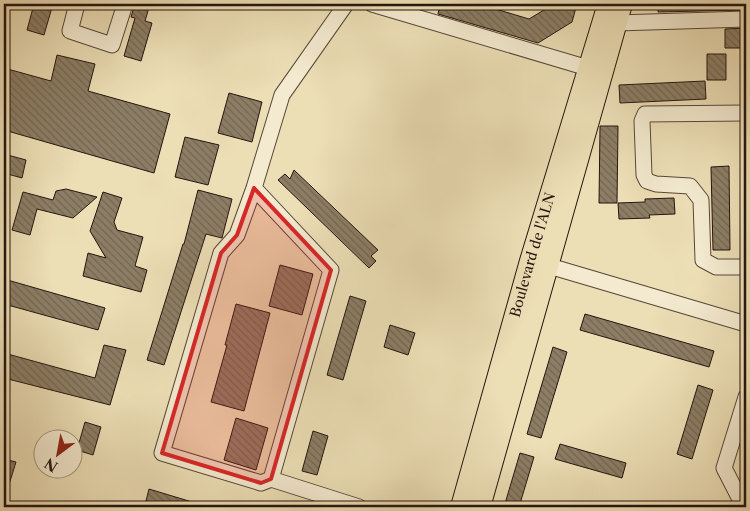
<svg xmlns="http://www.w3.org/2000/svg" width="750" height="511" viewBox="0 0 750 511" font-family="'Libre Caslon Text',serif">
<defs>
<pattern id="building-back-hatch" width="6" height="6" patternUnits="userSpaceOnUse" patternTransform="scale(1.25)"><rect width="6" height="6" fill="#8c7e65"/><path d="M-1 5l2 2M0 0l6 6M5-1l2 2" fill="none" stroke="#726652"/></pattern>
</defs>
<rect width="100%" height="100%" fill="#ecdeb5"/>
<filter id="stains"><feTurbulence type="fractalNoise" baseFrequency=".004" numOctaves="4"/><feColorMatrix values="0 0 0 0 .2 0 0 0 0 .09 0 0 0 0 .02 0 0 0 .5 -.17"/></filter>
<radialGradient id="worn" r=".72"><stop offset=".6" stop-color="#630" stop-opacity="0"/><stop offset="1" stop-color="#630" stop-opacity=".3"/></radialGradient>
<path fill="url(#building-back-hatch)" stroke="#25150f" d="M 34,4 L 53,4 L 44,35 L 27,30 Z
M 135,4 L 150,4 L 145,21 L 152,23 L 141,61 L 124,56 L 135,18 L 131,17 Z
M 440,4 L 479,4 L 529,19 L 549,7 L 549,4 L 577,4 L 572,22 L 538,43 L 438,14 Z
M 658,4 L 746,4 L 746,10 L 658,12 Z
M 746,28 L 746,48 L 725,48 L 725,29 Z
M 707,54 L 726,54 L 726,80 L 707,80 Z
M 57,55 L 95,64 L 88,91 L 170,114 L 154,173 L 4,130 L 4,68 L 51,81 Z
M 705,81 L 706,99 L 620,103 L 619,85 Z
M 229,93 L 262,102 L 252,142 L 218,133 Z
M 600,126 L 618,126 L 617,203 L 599,203 Z
M 185,137 L 219,145 L 208,185 L 175,177 Z
M 4,154 L 26,160 L 22,178 L 4,173 Z
M 729,166 L 730,250 L 713,250 L 711,167 Z
M 294,170 L 378,250 L 371,256 L 376,261 L 369,268 L 278,180 L 285,174 L 290,179 Z
M 66,189 L 97,197 L 73,218 L 37,209 L 30,235 L 12,230 L 23,192 L 53,200 L 56,191 Z
M 198,190 L 232,199 L 222,238 L 206,234 L 164,365 L 147,360 L 183,244 L 184,244 Z
M 103,192 L 122,198 L 114,222 L 117,230 L 143,237 L 135,266 L 147,270 L 141,292 L 83,276 L 88,253 L 106,258 L 90,231 Z
M 674,198 L 675,214 L 649,215 L 650,218 L 619,219 L 618,203 L 645,202 L 645,199 Z
M 280,265 L 313,274 L 302,315 L 269,306 Z
M 4,279 L 105,308 L 98,330 L 4,304 Z
M 350,296 L 366,301 L 343,380 L 327,375 Z
M 236,304 L 270,313 L 244,411 L 211,402 L 227,345 L 225,345 Z
M 585,314 L 714,351 L 709,367 L 580,330 Z
M 390,325 L 415,333 L 408,355 L 384,347 Z
M 104,345 L 126,350 L 110,405 L 4,378 L 4,353 L 95,378 Z
M 553,347 L 567,352 L 541,438 L 527,434 Z
M 698,385 L 713,390 L 692,459 L 677,454 Z
M 236,418 L 268,428 L 256,470 L 224,460 Z
M 85,422 L 101,427 L 93,455 L 77,450 Z
M 313,431 L 328,436 L 317,475 L 302,471 Z
M 560,444 L 626,463 L 622,478 L 555,459 Z
M 520,453 L 534,457 L 519,507 L 504,507 Z
M 4,459 L 16,462 L 6,494 L 4,493 Z
M 149,489 L 202,505 L 202,507 L 152,507 L 145,505 Z"/>
<g fill="none" stroke-linecap="round" stroke-linejoin="round">
<g stroke="#574738" stroke-width="17">
<path id="minor" d="M 77,4 L 70,31 L 112,45 L 125,4
M 346,4 L 282,95 L 254,188 L 237,235 L 221,253 L 162,453 L 261,483 L 271,479 L 359,507
M 372,4 L 588,68
M 617,23 L 746,19
M 746,113 L 645,114 L 642,121 L 644,175 L 647,181 L 656,184 L 690,186 L 701,200 L 703,260 L 716,267 L 746,267
M 254,188 L 331,270 L 271,479
M 539,263 L 746,324
M 744,507 L 724,468 L 746,397"/>
</g>
<g stroke="#25150f" stroke-width="22">
<g id="major">
<path id="s1" d="M 461,507 L 530,261 L 608,4"/>
<path d="M 480,507 L 622,4"/>
</g>
</g>
<use href="#minor" stroke="#f3eacf" stroke-width="15"/>
<use href="#major" stroke="#ecdeb5" stroke-width="20"/>
</g>
<path fill="#d62828" fill-opacity="0.2" stroke="#d62828" stroke-width="4" stroke-linejoin="round" d="M 254,188 L 331,270 L 271,479 L 261,483 L 162,453 L 221,253 L 237,235 Z"/>
<g text-anchor="middle" dominant-baseline="central" stroke-width="4.5" stroke-linejoin="round" paint-order="stroke">
<g font-size="14" fill="#25150f" stroke="#f3eacf">
<text stroke="none"><textPath href="#s1" startOffset="262">Boulevard de l'ALN</textPath></text>
</g>
</g>
<rect width="750" height="511" fill="none" stroke="#ecdeb5" stroke-width="20"/>
<rect x="5" y="5" width="740" height="501" fill="none" stroke="#25150f" stroke-width="2.5"/>
<rect x="10" y="10" width="730" height="491" fill="none" stroke="#25150f"/>
<g transform="translate(58 454) rotate(212)"><circle r="24" fill="#f3eacf" stroke="#a19582"/>
<path d="M0-4L9 19L0 12L-9 19Z" fill="#8f2418"/>
<text y="-8" font-size="14" font-weight="bold" text-anchor="middle" fill="#25150f">N</text>
</g>
<rect width="100%" height="100%" filter="url(#stains)"/>
<rect width="100%" height="100%" fill="url(#worn)"/>
</svg>
